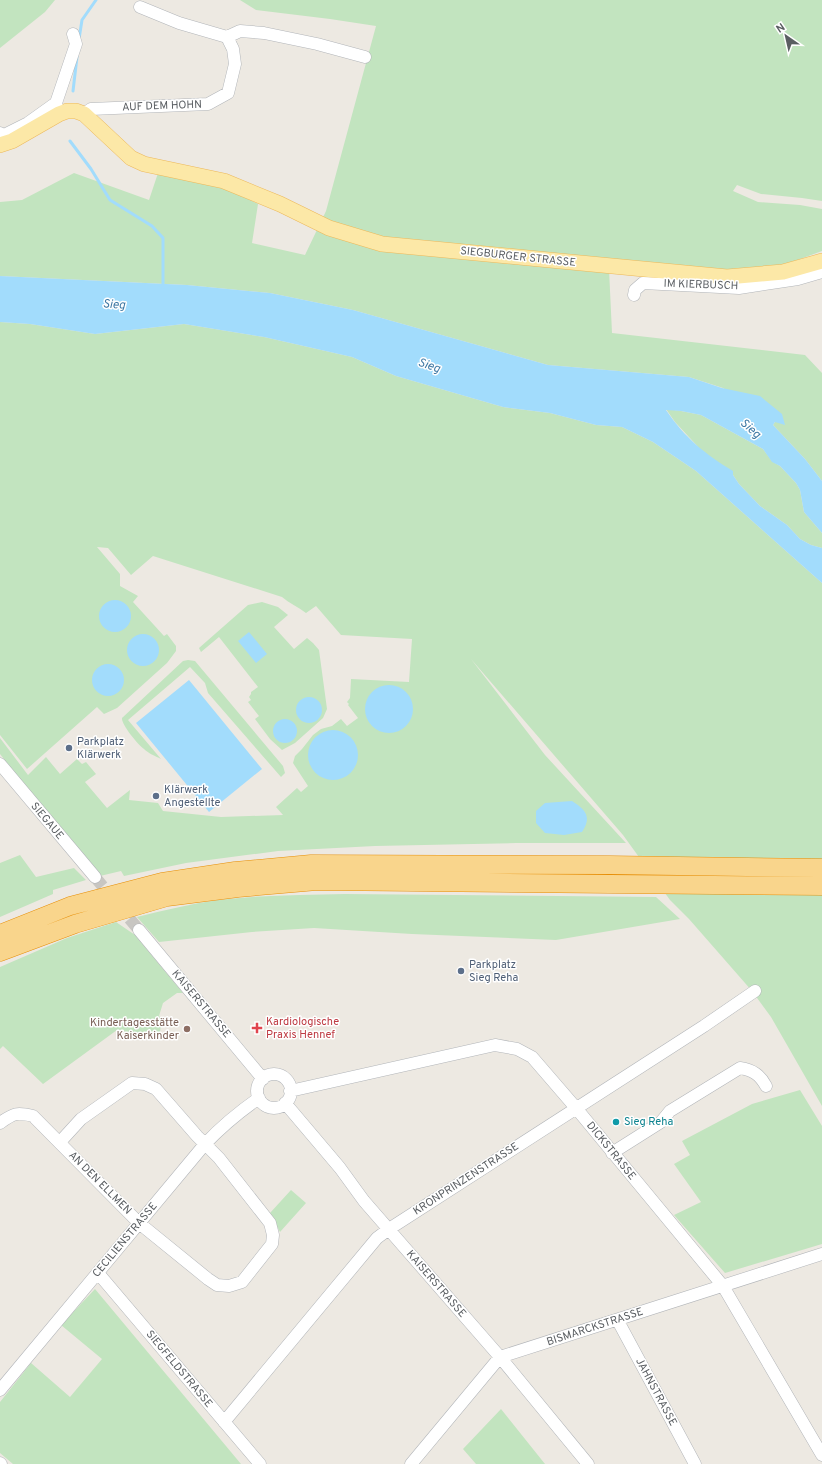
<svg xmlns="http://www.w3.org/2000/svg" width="822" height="1464" viewBox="0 0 822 1464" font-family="Overpass,sans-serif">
<rect width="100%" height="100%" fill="#ede9e2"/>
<path fill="#c2e4bf" d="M 0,0 L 55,0 L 45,12 L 0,48 Z
M 240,0 L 822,0 L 822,201 L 802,198 L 761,194 L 737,185 L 733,191 L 758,202 L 800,205 L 822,209 L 822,251 L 735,283 L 609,269 L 612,333 L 805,355 L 822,373 L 822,481 L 805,459 L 773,425 L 775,422 L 723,388 L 689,377 L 548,365 L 353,310 L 270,293 L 187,285 L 0,276 L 0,202 L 22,200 L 74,173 L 149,200 L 158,173 L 228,188 L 258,204 L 252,243 L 305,255 L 326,211 L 376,26 L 330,19 L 256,10 Z
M 0,322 L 30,324 L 95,334 L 184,324 L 264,337 L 352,357 L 396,376 L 503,407 L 550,413 L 596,425 L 622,427 L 653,442 L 696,471 L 822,583 L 822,1106 L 771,1017 L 752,991 L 689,919 L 670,900 L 623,835 L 471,659 L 545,755 L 626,843 L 516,843 L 375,846 L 278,851 L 186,863 L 124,876 L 121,871 L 100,876 L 88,866 L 0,754 L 0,738 L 28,775 L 46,757 L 60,774 L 77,759 L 82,764 L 86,762 L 96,774 L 85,782 L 107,808 L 130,790 L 129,800 L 158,803 L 163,811 L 221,817 L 283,815 L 276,807 L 297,788 L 301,792 L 308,786 L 293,763 L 295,756 L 302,749 L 313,735 L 321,729 L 332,726 L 341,719 L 347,726 L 358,718 L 348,705 L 349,704 L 347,702 L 350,698 L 351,679 L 409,682 L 412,639 L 341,635 L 316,606 L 306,613 C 298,607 289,603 282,597 L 153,556 L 131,575 L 108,548 L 97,547 L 120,574 L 120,586 L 138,596 L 133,602 L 164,636 L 167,634 L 176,646 L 176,651 L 167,663 L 117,708 L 104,714 L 97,707 L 27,769 L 0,735 Z
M 666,409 L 681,411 L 701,415 L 763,449 L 772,461 L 780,466 L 796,483 L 800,490 L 804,512 L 822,533 L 822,548 L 811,545 L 800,539 L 787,525 L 760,506 L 739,484 L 733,475 L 701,450 L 675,422 Z
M 262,602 L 278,607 L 288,615 L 274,627 L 294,649 L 307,638 L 313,643 L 319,650 L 327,709 L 323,718 L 295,743 L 282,750 L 270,739 L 255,719 L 259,716 L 248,702 L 251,700 L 249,697 L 251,694 L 251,692 L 258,687 L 219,637 L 201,652 L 199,648 L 248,605 Z
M 188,660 L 195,661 L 283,766 L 285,773 L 281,777 L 208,693 L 205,683 L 190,667 L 128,720 L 161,759 C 155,756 148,753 144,749 C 138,745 121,724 122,718 L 183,661 Z
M 20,855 L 36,877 L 74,868 L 86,880 L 53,890 L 53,894 L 0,917 L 0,863 Z
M 345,894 L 656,897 L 680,919 L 556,940 L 412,934 L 314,928 L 252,932 L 159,942 L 137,917 C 164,910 191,904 218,900 C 260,895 303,895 345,894 Z
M 116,922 L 135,935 L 183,993 L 177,993 L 163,1003 L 159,1016 L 162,1019 L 159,1038 L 117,1030 L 43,1084 L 3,1046 L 0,1049 L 0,967 L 67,938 Z
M 800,1090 L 822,1126 L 822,1244 L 725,1273 L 674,1215 L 701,1202 L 674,1164 L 690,1155 L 682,1141 L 752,1104 Z
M 291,1190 L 306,1203 L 280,1232 L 270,1213 Z
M 95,1289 L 241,1464 L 13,1464 L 0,1453 L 0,1402 L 31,1363 L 70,1397 L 102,1359 L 61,1325 Z
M 501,1409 L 545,1464 L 476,1464 L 463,1449 Z"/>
<path fill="#a2dcfc" d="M 0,276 L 187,285 L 270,293 L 353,310 L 548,365 L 689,377 L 722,388 L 760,396 L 782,414 L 785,425 L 775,422 L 773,425 L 805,459 L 822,481 L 822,533 L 804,512 L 800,490 L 796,483 L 780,466 L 772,462 L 763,449 L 701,415 L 681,411 L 666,410 C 685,438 705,454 733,471 L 733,475 L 739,484 L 760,506 L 787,525 L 800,539 L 811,545 L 822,548 L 822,583 L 696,471 L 653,442 L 622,427 L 596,425 L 550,413 L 503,407 L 396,376 L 352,357 L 264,337 L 184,324 L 95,334 L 30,324 L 0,322 Z
M99 616a16 16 0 1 1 32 0a16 16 0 1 1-32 0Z
M 249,632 L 267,654 L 256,663 L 238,641 Z
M127 650a16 16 0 1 1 32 0a16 16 0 1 1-32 0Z
M92 680a16 16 0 1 1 32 0a16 16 0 1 1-32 0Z
M 189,680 L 262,769 L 209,812 L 136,723 Z
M365 709a24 24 0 1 1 48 0a24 24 0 1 1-48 0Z
M296 710a13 13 0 1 1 26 0a13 13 0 1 1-26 0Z
M273 731a12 12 0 1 1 24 0a12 12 0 1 1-24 0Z
M308 755a25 25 0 1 1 50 0a25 25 0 1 1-50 0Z
M 572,801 C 586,810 592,817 582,832 L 564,835 L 545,833 L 536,823 L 536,811 L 545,803 Z"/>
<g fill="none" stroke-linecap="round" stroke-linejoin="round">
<path stroke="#a2dcfc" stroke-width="3" d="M 79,39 L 82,20 L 96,0
M 73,91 L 77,57
M 70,141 L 91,169 L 110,200 L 152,226 L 163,238 L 163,287"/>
<path stroke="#c8c6c2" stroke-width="12" stroke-dasharray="12 6" stroke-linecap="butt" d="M 95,877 L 139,930"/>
<g stroke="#b2b5b9" stroke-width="13">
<path id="minor" d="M 227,37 L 240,31 L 264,33 L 317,44 L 365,57
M 59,114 L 56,103 L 76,44 L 73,34
M 84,114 L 91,109 L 208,104 L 228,93 L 235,64 L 233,49 L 227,37 L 179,23 L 140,7
M 0,133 L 4,135 L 28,123 L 56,103
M 634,295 L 635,290 L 643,283 L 739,288 L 798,279 L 822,272
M 0,764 L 95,877
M 139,930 L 263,1079
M257 1091a17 17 0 1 1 34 0a17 17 0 1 1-34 0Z
M 290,1091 L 495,1045 L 517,1049 L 532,1057 L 576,1108 L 723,1286 L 822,1455
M 285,1103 L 340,1168 L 364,1201 L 500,1357 L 588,1464
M 0,1123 C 14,1113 17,1112 33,1116 L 139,1223 L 208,1279 L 217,1285 L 229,1286 L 242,1282 L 272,1244 L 273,1235 L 270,1223 L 219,1158 L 197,1136 L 156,1089 L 145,1084 L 132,1083 L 81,1119 L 60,1142
M 612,1153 L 661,1122 L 670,1111 L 740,1068 C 753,1070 760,1075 766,1086
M 98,1273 L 260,1464
M 618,1321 L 695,1464
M 0,1390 L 205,1144 C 221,1127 239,1112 259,1098
M 224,1422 L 377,1238 L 389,1229 L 704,1026 L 755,991
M 0,1463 L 1,1464
M 411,1464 L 500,1357 L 822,1254"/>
</g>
<g stroke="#ecb85b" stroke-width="16">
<path id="major" d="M 0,145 L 12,141 L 59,114 L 67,111 L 76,111 L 84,114 L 131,158 L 144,164 L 224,181 L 280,204 L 329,228 L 382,244 L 727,277 L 783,272 L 822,261"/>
</g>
<g stroke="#e78f08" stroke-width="19">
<path id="highway" d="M 0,934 L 70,906 L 162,882 L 235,871 L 311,864 L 610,865 L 822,868
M 0,952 L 75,924 L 167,897 L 238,888 L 317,881 L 822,886"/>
</g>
<use href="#minor" stroke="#fff" stroke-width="12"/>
<use href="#major" stroke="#fce8a7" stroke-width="15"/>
<use href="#highway" stroke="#f9d58c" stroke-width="18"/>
</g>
<g fill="#5c6f8a" stroke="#fff" stroke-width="1.5">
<circle cx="69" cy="748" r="4"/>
<circle cx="156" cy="796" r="4"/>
<circle cx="461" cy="971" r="4"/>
</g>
<path fill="#e0444e" stroke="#fff" stroke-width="1.5" d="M255 1022h4v4h4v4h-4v4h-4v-4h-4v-4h4z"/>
<circle fill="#8d6e63" stroke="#fff" stroke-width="1.5" cx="187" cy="1029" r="4"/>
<circle fill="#0f9aa8" stroke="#fff" stroke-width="1.5" cx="616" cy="1122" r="4"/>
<g text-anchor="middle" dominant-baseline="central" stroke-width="3" stroke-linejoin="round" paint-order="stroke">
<g font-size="11" fill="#5a5e62" stroke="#fff">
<text transform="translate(162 106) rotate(-2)">AUF DEM HOHN</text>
<text transform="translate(518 257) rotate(6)">SIEGBURGER STRASSE</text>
<text transform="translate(701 285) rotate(2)">IM KIERBUSCH</text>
<text transform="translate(47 821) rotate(50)">SIEGAUE</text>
<text transform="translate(201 1004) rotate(50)">KAISERSTRASSE</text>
<text transform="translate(611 1151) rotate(51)">DICKSTRASSE</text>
<text transform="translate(466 1179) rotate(-33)">KRONPRINZENSTRASSE</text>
<text transform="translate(100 1183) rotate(45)">AN DEN ELLMEN</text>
<text transform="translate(125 1240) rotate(-50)">CECILIENSTRASSE</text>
<text transform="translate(436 1284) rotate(49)">KAISERSTRASSE</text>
<text transform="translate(595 1327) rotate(-18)">BISMARCKSTRASSE</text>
<text transform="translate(179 1369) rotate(50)">SIEGFELDSTRASSE</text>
<text transform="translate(656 1392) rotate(62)">JAHNSTRASSE</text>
</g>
<g font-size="11" fill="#4e5e75" stroke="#fff" text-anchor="start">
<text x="77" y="742">Parkplatz<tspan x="77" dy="13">Klärwerk</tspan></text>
<text x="164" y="790">Klärwerk<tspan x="164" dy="13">Angestellte</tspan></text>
<text x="469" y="965">Parkplatz<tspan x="469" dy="13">Sieg Reha</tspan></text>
</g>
<g font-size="11" fill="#be3a42" stroke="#fff" text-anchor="start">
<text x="266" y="1022">Kardiologische<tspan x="266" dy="13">Praxis Hennef</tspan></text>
</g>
<g font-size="11" fill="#785e54" stroke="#fff" text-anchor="end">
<text x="179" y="1023">Kindertagesstätte<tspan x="179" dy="13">Kaiserkinder</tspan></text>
</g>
<g font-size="11" fill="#0d838f" stroke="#fff" text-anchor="start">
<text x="624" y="1122">Sieg Reha</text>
</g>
<g font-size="12" font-style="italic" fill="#3e78a4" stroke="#fff">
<text transform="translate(114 305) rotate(4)">Sieg</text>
<text transform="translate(429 366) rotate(19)">Sieg</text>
<text transform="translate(750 429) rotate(41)">Sieg</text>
</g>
</g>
<g transform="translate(786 36) rotate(326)" stroke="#ffffff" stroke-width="3" paint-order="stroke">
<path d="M0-3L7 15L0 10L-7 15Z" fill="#5a5e62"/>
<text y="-6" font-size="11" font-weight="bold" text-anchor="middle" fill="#5a5e62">N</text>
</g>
</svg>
